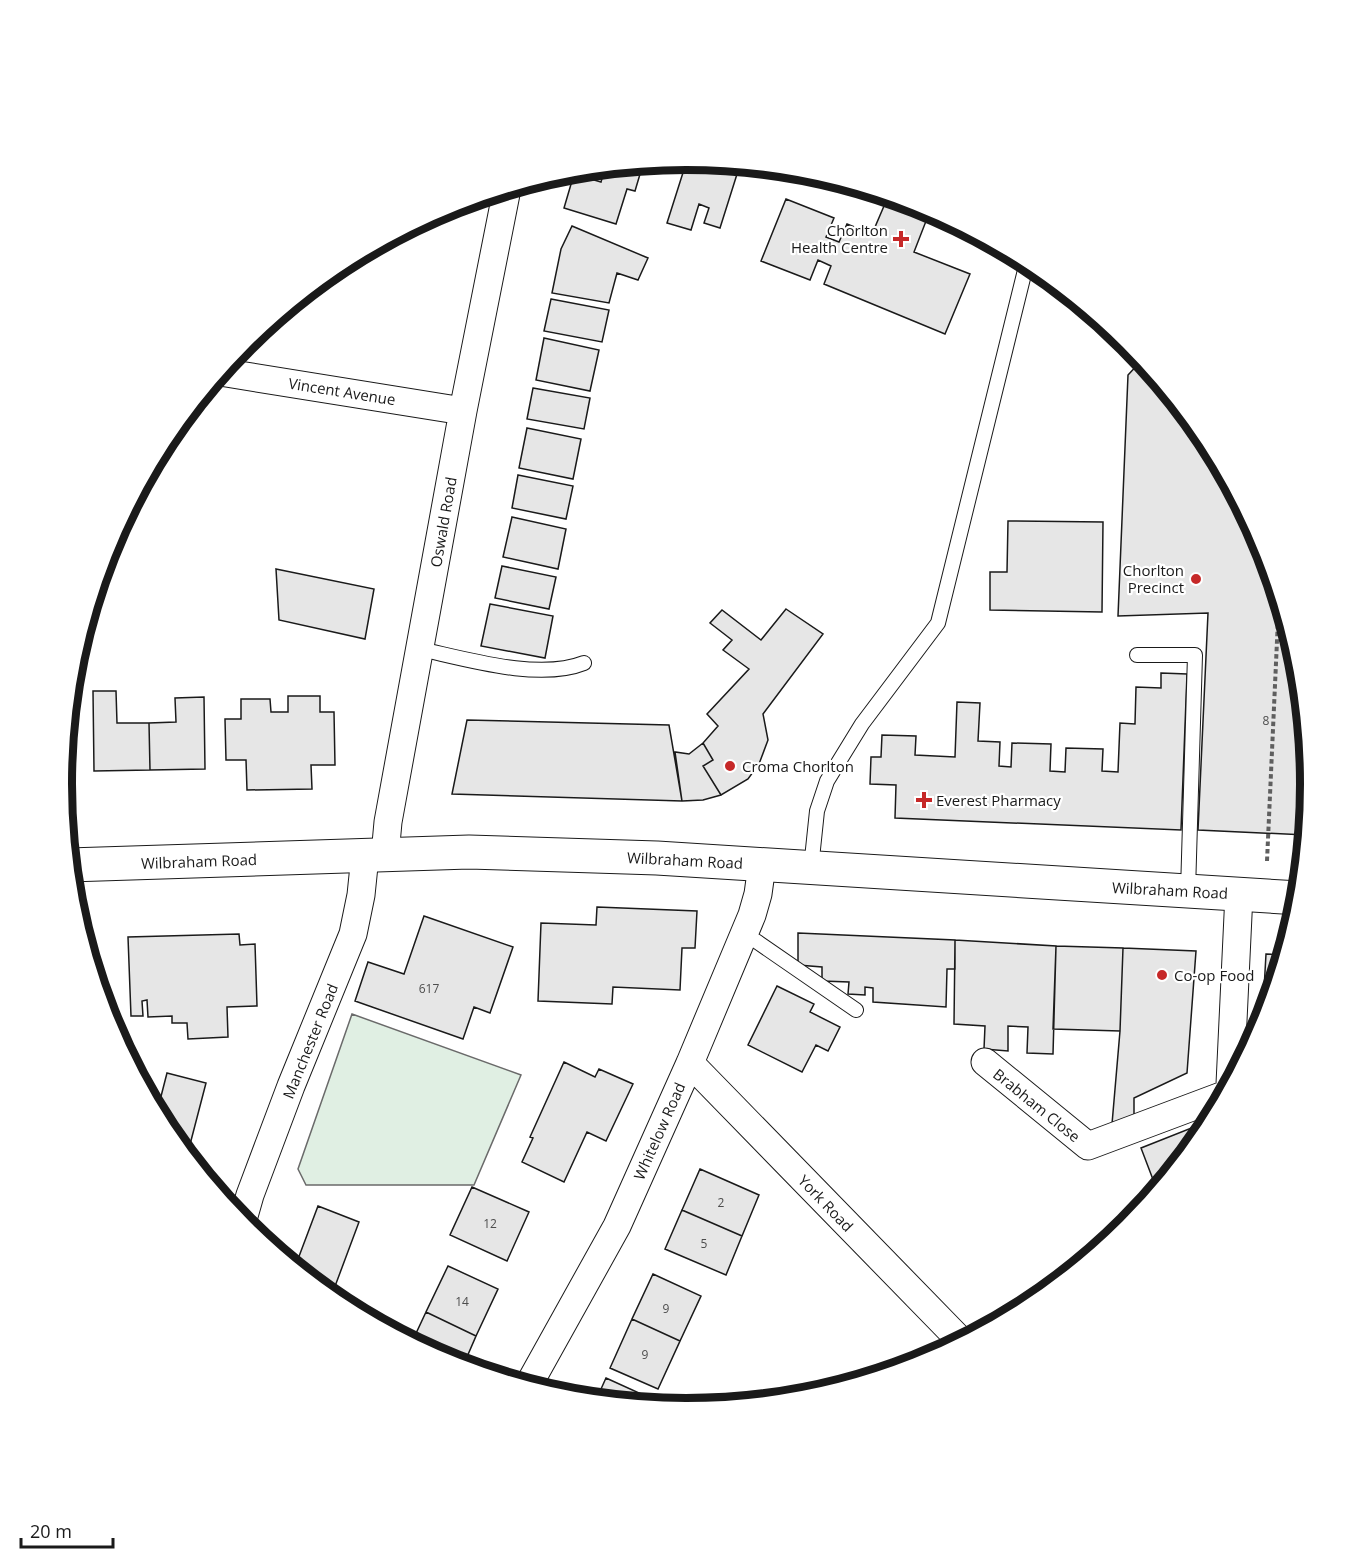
<svg xmlns="http://www.w3.org/2000/svg" width="1372" height="1568" viewBox="0 0 1372 1568" font-family="'Open Sans',sans-serif">
<rect width="100%" height="100%" fill="#fff"/>
<path fill="#e0efe3" stroke="#6a6a6a" stroke-width="1.5" d="M 352,1014 L 521,1075 L 474,1185 L 306,1185 L 298,1169 Z"/>
<path fill="#e6e6e6" stroke="#1a1a1a" stroke-width="1.5" d="M 687,160 L 704,161 L 738,171 L 720,228 L 704,223 L 709,208 L 699,204 L 691,230 L 667,223 Z
M 643,164 L 635,191 L 627,189 L 616,224 L 564,208 L 574,174 L 601,182 L 605,167 Z
M 786,199 L 834,218 L 826,237 L 839,242 L 847,224 L 872,234 L 887,199 L 928,216 L 914,252 L 970,274 L 945,334 L 824,284 L 831,266 L 818,260 L 810,280 L 761,261 Z
M 572,226 L 648,258 L 638,280 L 617,273 L 609,303 L 552,293 L 561,249 Z
M 551,299 L 609,310 L 602,342 L 544,331 Z
M 544,338 L 599,350 L 590,391 L 536,380 Z
M 1142,360 L 1205,437 L 1263,545 L 1299,663 L 1310,784 L 1306,835 L 1198,830 L 1208,613 L 1118,616 L 1128,375 Z
M 533,388 L 590,398 L 584,429 L 527,419 Z
M 527,428 L 581,439 L 573,479 L 519,468 Z
M 518,475 L 573,486 L 566,519 L 512,508 Z
M 512,517 L 566,529 L 558,569 L 503,557 Z
M 1008,521 L 1103,522 L 1102,612 L 990,610 L 990,572 L 1007,572 Z
M 502,566 L 556,577 L 549,609 L 495,598 Z
M 276,569 L 374,589 L 365,639 L 279,620 Z
M 490,604 L 553,616 L 545,658 L 481,646 Z
M 786,609 L 823,634 L 763,714 L 768,740 L 759,764 L 748,779 L 721,795 L 703,766 L 713,760 L 703,743 L 718,726 L 707,714 L 749,669 L 723,650 L 732,640 L 710,623 L 722,610 L 761,640 Z
M 1161,673 L 1187,674 L 1181,830 L 895,818 L 896,785 L 870,784 L 871,757 L 881,757 L 882,735 L 916,736 L 915,755 L 955,757 L 957,702 L 980,703 L 978,741 L 1000,742 L 999,766 L 1011,767 L 1012,743 L 1051,744 L 1050,771 L 1065,772 L 1066,748 L 1103,749 L 1102,771 L 1118,772 L 1120,723 L 1135,724 L 1136,687 L 1161,688 Z
M 93,691 L 116,691 L 117,723 L 149,723 L 150,770 L 94,771 Z
M 288,696 L 320,696 L 320,712 L 334,712 L 335,765 L 311,765 L 312,789 L 247,790 L 246,760 L 226,760 L 225,719 L 241,719 L 241,699 L 270,699 L 271,712 L 288,712 Z
M 204,697 L 205,769 L 150,770 L 149,723 L 176,722 L 175,698 Z
M 70,702 L 74,702 L 75,771 L 63,771 Z
M 467,720 L 669,725 L 682,801 L 452,794 Z
M 703,743 L 713,760 L 703,766 L 721,795 L 703,800 L 682,801 L 675,752 L 689,754 Z
M 597,907 L 697,911 L 695,948 L 682,948 L 680,990 L 613,987 L 612,1004 L 538,1001 L 541,923 L 596,925 Z
M 424,916 L 513,947 L 490,1013 L 474,1007 L 463,1039 L 355,1001 L 368,962 L 404,974 Z
M 798,933 L 955,940 L 955,969 L 947,969 L 946,1007 L 873,1002 L 873,988 L 865,987 L 865,995 L 848,994 L 849,982 L 822,981 L 822,967 L 798,965 Z
M 239,934 L 240,945 L 255,944 L 257,1006 L 227,1007 L 228,1037 L 188,1039 L 187,1023 L 172,1023 L 172,1016 L 148,1017 L 147,1000 L 142,1001 L 143,1016 L 131,1016 L 128,937 Z
M 955,940 L 1056,946 L 1053,1054 L 1027,1053 L 1028,1027 L 1008,1026 L 1008,1051 L 984,1049 L 985,1026 L 954,1024 Z
M 1056,946 L 1123,948 L 1120,1031 L 1053,1029 Z
M 1123,948 L 1196,951 L 1187,1073 L 1134,1098 L 1134,1117 L 1112,1124 L 1120,1031 Z
M 1266,954 L 1284,955 L 1262,1025 Z
M 777,986 L 814,1004 L 810,1012 L 840,1027 L 828,1051 L 816,1045 L 802,1072 L 748,1045 Z
M 564,1062 L 595,1077 L 599,1069 L 633,1084 L 606,1141 L 587,1132 L 564,1182 L 522,1162 L 533,1138 L 530,1137 Z
M 167,1073 L 206,1083 L 187,1156 L 167,1131 L 157,1112 Z
M 1204,1123 L 1205,1131 L 1157,1190 L 1141,1148 Z
M 700,1169 L 759,1195 L 742,1236 L 682,1210 Z
M 472,1187 L 529,1212 L 507,1261 L 450,1235 Z
M 318,1206 L 359,1222 L 331,1297 L 295,1267 Z
M 682,1210 L 742,1236 L 726,1275 L 665,1249 Z
M 448,1266 L 498,1289 L 476,1336 L 426,1312 Z
M 653,1274 L 701,1296 L 680,1341 L 632,1319 Z
M 426,1312 L 476,1336 L 463,1366 L 447,1361 L 412,1342 Z
M 632,1319 L 680,1341 L 658,1389 L 610,1368 Z
M 606,1378 L 659,1402 L 657,1406 L 596,1400 Z"/>
<g fill="none" stroke-linecap="round" stroke-linejoin="round">
<g stroke="#1a1a1a" stroke-width="16">
<path id="lane" d="M 420,649 C 466,659 539,681 584,663
M 1137,655 L 1195,655 L 1188,891
M 811,868 L 817,811 L 827,781 L 862,724 L 938,623 L 1027,262
M 743,936 L 756,941 L 856,1010"/>
</g>
<g stroke="#1a1a1a" stroke-width="29">
<path id="street" d="M 220,372 L 463,411
M 385,855 L 388,822 L 463,411 L 507,189
M 985,1062 L 1088,1146 L 1224,1095
M 690,1063 L 960,1340 L 958,1343
M 1230,1084 L 1239,894
M 242,1223 L 250,1195 L 291,1086 L 353,934 L 361,895 L 365,856
M 528,1386 L 617,1226 L 690,1063 L 752,915 L 758,894 L 762,865"/>
</g>
<g stroke="#1a1a1a" stroke-width="35">
<path id="highway" d="M 69,865 L 469,852 L 657,858 L 1299,898"/>
</g>
<path stroke="#5f5f5f" stroke-width="4" stroke-dasharray="4.5 3" stroke-linecap="butt" d="M 1267,861 L 1279,597"/>
<use href="#lane" stroke="#fff" stroke-width="14"/>
<use href="#street" stroke="#fff" stroke-width="27"/>
<use href="#highway" stroke="#fff" stroke-width="33"/>
</g>
<g fill="#c62828" stroke="#fff" stroke-width="2">
<path d="M898 230h6v6h6v6h-6v6h-6v-6h-6v-6h6z"/>
<circle cx="1196" cy="579" r="6"/>
<circle cx="730" cy="766" r="6"/>
<path d="M921 791h6v6h6v6h-6v6h-6v-6h-6v-6h6z"/>
<circle cx="1162" cy="975" r="6"/>
</g>
<g text-anchor="middle" dominant-baseline="central" stroke-width="4.5" stroke-linejoin="round" paint-order="stroke">
<g font-size="12" fill="#4d4d4d">
<text x="1266" y="720">8</text>
<text x="429" y="988">617</text>
<text x="721" y="1202">2</text>
<text x="490" y="1223">12</text>
<text x="704" y="1243">5</text>
<text x="462" y="1301">14</text>
<text x="666" y="1308">9</text>
<text x="645" y="1354">9</text>
</g>
<g font-size="15" fill="#1a1a1a" stroke="#fff" text-anchor="start">
<text x="888" y="230" text-anchor="end">Chorlton<tspan x="888" dy="17">Health Centre</tspan></text>
<text x="1184" y="570" text-anchor="end">Chorlton<tspan x="1184" dy="17">Precinct</tspan></text>
<text x="742" y="766">Croma Chorlton</text>
<text x="936" y="800">Everest Pharmacy</text>
<text x="1174" y="975">Co-op Food</text>
</g>
<g font-size="15" fill="#1a1a1a" stroke="#fff">
<text transform="translate(342 391) rotate(9)">Vincent Avenue</text>
<text transform="translate(443 522) rotate(-80)">Oswald Road</text>
<text transform="translate(685 860) rotate(3)">Wilbraham Road</text>
<text transform="translate(199 861) rotate(-2)">Wilbraham Road</text>
<text transform="translate(1170 890) rotate(3)">Wilbraham Road</text>
<text transform="translate(310 1041) rotate(-68)">Manchester Road</text>
<text transform="translate(1037 1105) rotate(39)">Brabham Close</text>
<text transform="translate(659 1131) rotate(-66)">Whitelow Road</text>
<text transform="translate(826 1203) rotate(46)">York Road</text>
</g>
</g>
<path d="M0 0H1372V1568H0ZM72 784a614 614 0 1 1 1228 0a614 614 0 1 1-1228 0Z" fill="#fff" fill-rule="evenodd"/>
<path fill="none" stroke="#1a1a1a" stroke-width="8" d="M72 784a614 614 0 1 1 1228 0a614 614 0 1 1-1228 0Z"/>
<path d="M21 1538v9h92v-9" fill="none" stroke="#1a1a1a" stroke-width="3"/>
<text x="30" y="1538" font-size="18" fill="#1a1a1a" stroke="#ffffff" stroke-width="4.5" paint-order="stroke">20 m</text>
</svg>
